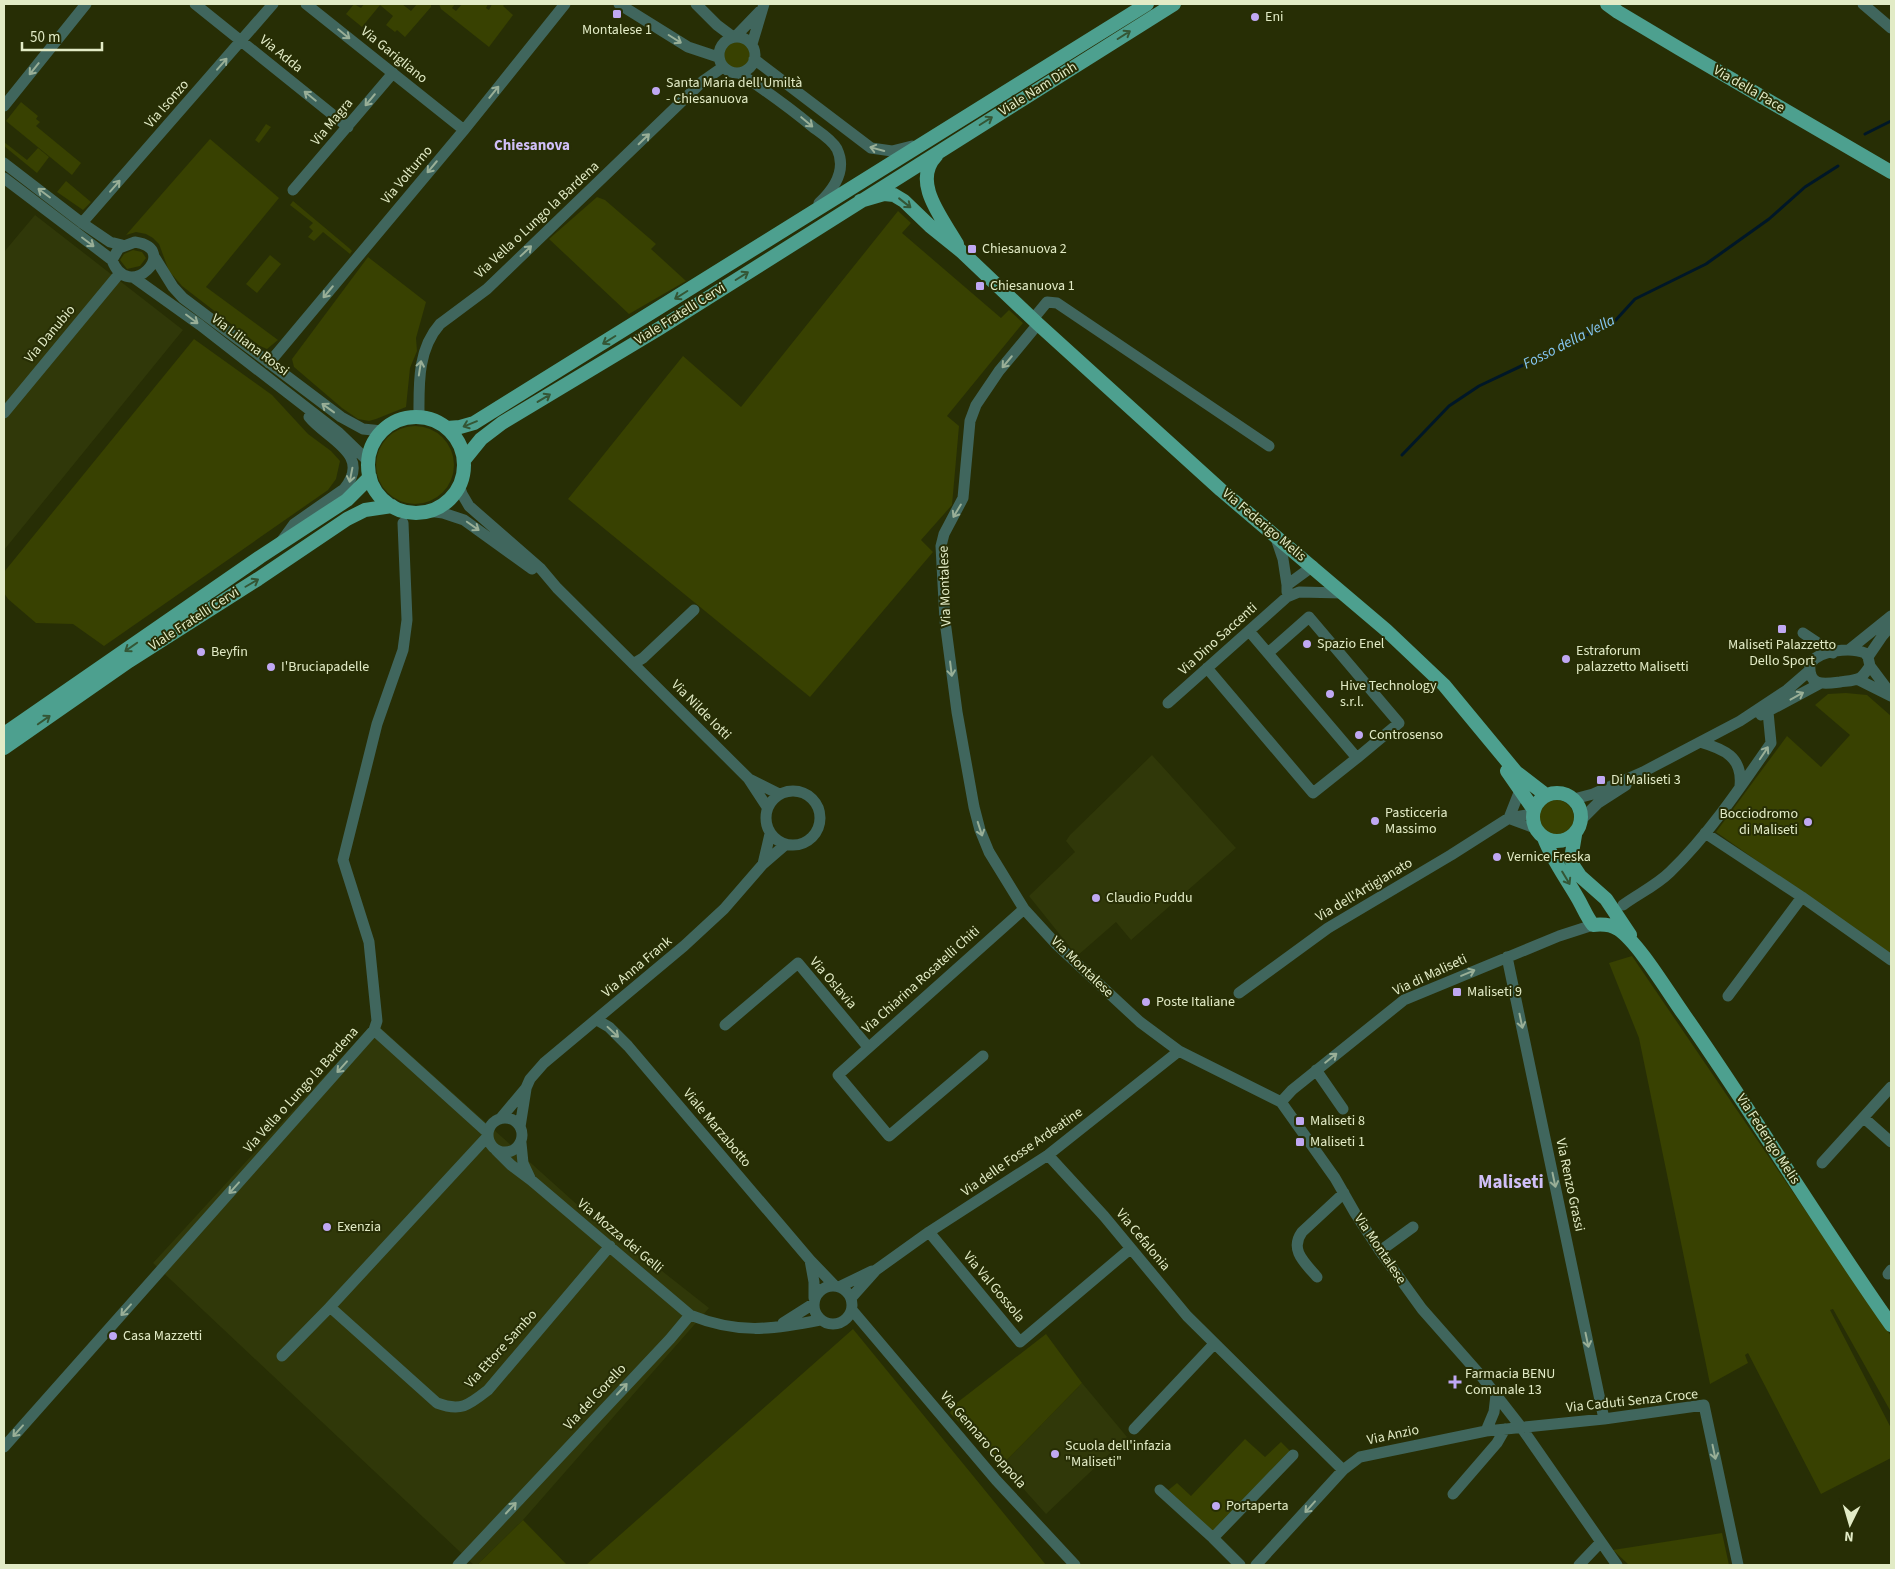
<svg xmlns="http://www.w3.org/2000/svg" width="1895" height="1569" viewBox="0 0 1895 1569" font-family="'Source Sans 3',sans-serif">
<rect width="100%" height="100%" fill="#272e05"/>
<path fill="#303809" d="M 35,215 L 183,330 L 4,550 L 4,252 Z
M 1152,755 L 1236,848 L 1131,940 L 1116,922 L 1077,956 L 1029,896 L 1075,852 L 1066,841 L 1070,835 Z
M 374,1022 L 622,1245 L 662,1271 L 709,1308 L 523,1520 L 477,1565 L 474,1565 L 153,1263 Z
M 1082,1383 L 1127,1437 L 1046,1514 L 1002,1465 Z"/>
<path fill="#384101" d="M 354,4 L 361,8 L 364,4 L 402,4 L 411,11 L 417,4 L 431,4 L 431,7 L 405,37 L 397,30 L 395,32 L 386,25 L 393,16 L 380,5 L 362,27 L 346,14 Z
M 439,4 L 455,4 L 452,8 L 456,11 L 462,4 L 488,4 L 486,8 L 489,10 L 492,4 L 505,4 L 503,6 L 513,15 L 489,47 L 441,9 Z
M724 55a13 13 0 1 1 26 0a13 13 0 1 1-26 0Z
M 21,102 L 38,116 L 36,119 L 40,122 L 36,126 L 81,163 L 72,175 L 6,121 Z
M 266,124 L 271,127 L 259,143 L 255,140 Z
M 210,139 L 279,198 L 206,287 L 278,340 L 267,349 L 260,346 L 182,286 L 169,271 L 159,244 L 153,238 L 146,234 L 136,232 L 126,235 Z
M 4,142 L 27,160 L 38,148 L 49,157 L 37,173 L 4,146 Z
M 66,181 L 91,202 L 83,210 L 57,192 Z
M 597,197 L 605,200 L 656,244 L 651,249 L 686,281 L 629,314 L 549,239 Z
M 293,201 L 349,248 L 352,251 L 350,254 L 323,232 L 314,241 L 308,237 L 313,231 L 309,227 L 313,223 L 290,205 Z
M 898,211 L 911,223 L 902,233 L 1001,318 L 1009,310 L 1023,323 L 947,416 L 959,426 L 952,505 L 921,540 L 933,552 L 810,697 L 568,499 L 683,356 L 741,407 Z
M 133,250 L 142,252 L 146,258 L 140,266 L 127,269 L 120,260 L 124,254 Z
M 270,255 L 281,264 L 257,293 L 246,284 Z
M 368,257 L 426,302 L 416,338 L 417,351 L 410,368 L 406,407 L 376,419 L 369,421 L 358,419 L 342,408 L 294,367 L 292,359 Z
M 194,339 L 272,395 L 308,434 L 331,451 L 340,461 L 336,479 L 328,490 L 104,646 L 73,624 L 36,623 L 8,599 L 4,593 L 4,572 Z
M376 465a39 39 0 1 1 78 0a39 39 0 1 1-78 0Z
M 1846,693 L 1867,695 L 1891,716 L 1891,955 L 1716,832 L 1787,736 L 1821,767 L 1850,735 L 1815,705 L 1828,694 Z
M1538 818a18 18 0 1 1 36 0a18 18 0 1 1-36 0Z
M 1632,956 L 1891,1336 L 1891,1412 L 1833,1309 L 1830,1310 L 1891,1428 L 1891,1458 L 1821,1494 L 1748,1353 L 1745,1355 L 1748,1363 L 1710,1384 L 1639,1038 L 1609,963 Z
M 853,1329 L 1046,1565 L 586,1565 Z
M 1046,1334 L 1082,1383 L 1002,1465 L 950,1413 L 954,1405 Z
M 1245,1439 L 1265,1457 L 1281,1442 L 1291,1452 L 1214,1533 L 1166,1492 L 1177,1483 L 1191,1496 Z
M 523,1520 L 567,1565 L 477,1565 Z
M 1722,1533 L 1729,1565 L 1629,1565 L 1613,1550 Z"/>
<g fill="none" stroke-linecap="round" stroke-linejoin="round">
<path stroke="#001727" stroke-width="3" d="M 1865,134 L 1891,121
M 1402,455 L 1449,406 L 1479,386 L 1614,322 L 1635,299 L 1706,264 L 1769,219 L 1805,187 L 1838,166"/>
<path stroke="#40665d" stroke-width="11" d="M 195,4 L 348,127
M 306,4 L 464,130
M 619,4 L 688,47 L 718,57
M 696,4 L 717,25 L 733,37
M 1863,4 L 1891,28
M719 55a18 18 0 1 1 36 0a18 18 0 1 1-36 0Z
M 735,37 L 760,11
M 752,44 L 764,4
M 754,59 L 871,148 L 892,151 L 912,146
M 739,73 C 765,90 790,108 814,128 C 821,133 832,140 837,149 C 847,170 834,189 819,203
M 4,106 L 86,4
M 4,163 L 82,223 L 110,242 L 122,245
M 4,178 L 112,260
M 293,190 L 393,73
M 82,223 L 273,4
M 135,242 C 182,249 128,304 112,260 L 119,248 Z
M 155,258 L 173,287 L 183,298 L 341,417 L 363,429 L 382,431
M 133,277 L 200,325 L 338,432 L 368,461
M 1033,319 L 1047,302 L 1057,303 L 1269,446
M 1038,324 L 999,371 L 976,405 L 970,421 L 963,498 L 944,534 L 941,546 L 945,621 L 957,712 L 974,807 L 980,830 L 989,852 L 1024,909 L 1057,945 L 1140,1022 L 1179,1051 L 1281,1102 L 1335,1178 L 1355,1213 L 1380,1251 L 1422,1309 L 1482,1377 L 1521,1427 L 1617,1565
M 269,363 L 464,130 L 565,4
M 4,413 L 119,274
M 419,417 C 419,385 417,350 440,324 L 487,289 L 703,81 L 723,67
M 459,485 L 462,494 L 469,506 L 541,569 L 557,588 L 748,778 L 767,807
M 428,511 L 443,513 L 464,520 L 532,569
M 1275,535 L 1283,559 L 1287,585
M 281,542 L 294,524 L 344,489 C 373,454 326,439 309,417
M 1287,592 L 1287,585 L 1313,566
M 1803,633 L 1833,653
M 1850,649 L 1891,616
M 1268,653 L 1309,617 L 1399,723 L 1357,758
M 1868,657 L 1865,653 C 1851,647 1818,650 1810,664 C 1808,687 1824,684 1840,682 C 1846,681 1854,681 1860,678 C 1864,675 1867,670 1870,666 L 1868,657 L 1883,635 L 1891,626
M 633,664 L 643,658 L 694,610
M 1870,666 L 1891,694
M 1207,668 L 1313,793 L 1357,758 L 1249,631
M 1857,679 L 1891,696
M 1168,703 L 1287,597 L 1299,592 L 1343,593
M 1761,715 L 1821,683
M 1700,742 C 1724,749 1743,757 1740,786
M 749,779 L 779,794
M766 818a27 27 0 1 1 54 0a27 27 0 1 1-54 0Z
M 1574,799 L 1593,794 L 1643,772 L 1740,721 L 1787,690 L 1809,671
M 1509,818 L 1520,790
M 1511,819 L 1535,828
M 1582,819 L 1598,803 L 1626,785
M 1705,833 L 1802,897 L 1891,960
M 763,864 L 770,834
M 1623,905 C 1638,894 1657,885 1670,872 C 1709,834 1740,788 1771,743 L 1768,712
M 1507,957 L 1604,1419
M 1239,993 L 1328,928 L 1451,855 L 1509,818 L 1533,814
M 1728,996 L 1802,897
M 597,1020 L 609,1027 L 628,1046 L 810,1260 L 834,1285
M 725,1025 L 798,963 L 868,1047
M 374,1030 L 488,1133
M 983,1056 L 889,1136 L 838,1075 L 1024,909
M 1316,1070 L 1343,1109
M 1281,1102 L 1292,1090 L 1404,1000 L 1559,936 L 1593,925
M488 1135a17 17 0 1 1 34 0a17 17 0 1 1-34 0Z
M 1864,1118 L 1891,1142
M 500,1119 L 526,1088 L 530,1079 L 544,1063 L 684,946 L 724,909 L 763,864 L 785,845
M 520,1127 L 526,1089
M 521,1143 L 523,1163 L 530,1178
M 496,1150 L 511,1165 L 531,1180 L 690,1315 C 737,1334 771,1330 820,1320
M 1048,1155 L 1104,1216 L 1187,1316 L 1343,1470
M 1822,1163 L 1891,1087
M 929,1232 L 1020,1342 L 1130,1249
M 1380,1251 L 1413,1227
M 810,1260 L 814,1282 L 814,1298
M 1888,1274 L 1891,1270
M 1317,1277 C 1305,1263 1289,1250 1302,1232 L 1344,1193
M814 1305a19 19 0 1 1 38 0a19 19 0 1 1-38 0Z
M 839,1287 L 872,1271
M 851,1298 L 876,1270 L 929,1232 L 1048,1155 L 1179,1051
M 330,1307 L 437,1403 C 461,1412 469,1405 488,1390 L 610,1246
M 852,1310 L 996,1480 L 1075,1565
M 783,1323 L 813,1304
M 282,1356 L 330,1307 L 488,1136
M 1134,1429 L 1214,1344
M 1486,1431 L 1494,1412 L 1496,1395
M 4,1447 L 374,1030 L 377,1021 L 369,942 L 343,860 L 377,724 L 403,650 L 407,620 L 403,523
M 1160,1490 L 1213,1538
M 1453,1494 L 1497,1443 L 1505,1429
M 458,1565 L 670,1339 L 690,1315
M 1240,1565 L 1213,1538 L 1293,1455
M 1256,1565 L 1343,1470 L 1360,1457 L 1486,1431 L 1604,1419 L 1704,1405 L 1738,1565
M 1579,1565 L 1600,1543"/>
<path stroke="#4da08f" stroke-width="14" d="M 1607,4 L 1618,12 L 1680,49 L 1891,172
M 936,156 C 911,182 943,219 957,244
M 860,201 L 884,194 L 894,195 L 904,201 L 930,226 L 961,251 L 1038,324 L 1221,490 L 1386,630 L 1444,685 L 1516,772 L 1546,795
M368 465a48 48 0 1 1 96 0a48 48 0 1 1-96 0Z
M 447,428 L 460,427 L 474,423 L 1147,4
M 464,460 L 481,439 L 502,423 L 660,328 L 1174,4
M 4,734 L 260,557 L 347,500 L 370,477
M 4,748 L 129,661 L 258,579 L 347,519 L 365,510 L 392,506
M 1507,771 L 1534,810
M1533 817a24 24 0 1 1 48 0a24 24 0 1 1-48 0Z
M 1575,835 L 1571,859 L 1574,867 L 1580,876 L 1606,899 L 1630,935
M 1544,838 C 1552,859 1566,878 1577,897 C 1583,907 1586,916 1593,925 C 1602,924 1610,924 1618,929 C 1639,943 1669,994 1685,1016 C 1756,1118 1820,1224 1891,1325"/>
</g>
<defs><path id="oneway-shaft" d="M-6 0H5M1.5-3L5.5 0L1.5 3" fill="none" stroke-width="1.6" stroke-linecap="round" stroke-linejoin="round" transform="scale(1.25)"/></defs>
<g stroke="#99af97">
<use href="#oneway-shaft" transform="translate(344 34) rotate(39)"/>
<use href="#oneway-shaft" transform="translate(675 39) rotate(32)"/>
<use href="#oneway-shaft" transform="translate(222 64) rotate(-49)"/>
<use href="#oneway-shaft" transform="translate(34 69) rotate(129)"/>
<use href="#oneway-shaft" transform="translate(494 92) rotate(-51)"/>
<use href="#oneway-shaft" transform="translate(310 96) rotate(-141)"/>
<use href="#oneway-shaft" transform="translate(370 100) rotate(130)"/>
<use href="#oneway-shaft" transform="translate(807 122) rotate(40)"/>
<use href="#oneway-shaft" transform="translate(644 139) rotate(-44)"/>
<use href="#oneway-shaft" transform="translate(877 149) rotate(-165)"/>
<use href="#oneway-shaft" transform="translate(432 167) rotate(130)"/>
<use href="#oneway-shaft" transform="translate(115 186) rotate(-49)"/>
<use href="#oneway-shaft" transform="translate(44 193) rotate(-143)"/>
<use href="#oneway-shaft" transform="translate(88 242) rotate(37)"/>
<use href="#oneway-shaft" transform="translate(526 251) rotate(-43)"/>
<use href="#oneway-shaft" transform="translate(328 292) rotate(130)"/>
<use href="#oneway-shaft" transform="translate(192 319) rotate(37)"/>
<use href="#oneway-shaft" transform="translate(1007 362) rotate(130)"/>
<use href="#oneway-shaft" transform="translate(420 368) rotate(-81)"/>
<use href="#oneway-shaft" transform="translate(328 408) rotate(-144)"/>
<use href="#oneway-shaft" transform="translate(351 475) rotate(101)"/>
<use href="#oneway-shaft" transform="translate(957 511) rotate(121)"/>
<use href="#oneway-shaft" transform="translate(473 526) rotate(35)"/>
<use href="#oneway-shaft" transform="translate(951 669) rotate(83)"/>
<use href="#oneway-shaft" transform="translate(1797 696) rotate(-29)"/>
<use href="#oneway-shaft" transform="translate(1764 753) rotate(-56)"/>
<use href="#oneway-shaft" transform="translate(980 829) rotate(72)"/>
<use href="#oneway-shaft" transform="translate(1468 973) rotate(-23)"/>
<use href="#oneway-shaft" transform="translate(1521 1021) rotate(78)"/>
<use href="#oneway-shaft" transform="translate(613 1032) rotate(43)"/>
<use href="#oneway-shaft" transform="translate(1331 1058) rotate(-39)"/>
<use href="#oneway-shaft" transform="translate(342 1067) rotate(132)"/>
<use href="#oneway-shaft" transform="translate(1554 1180) rotate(78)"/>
<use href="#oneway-shaft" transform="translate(234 1188) rotate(132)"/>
<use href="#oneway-shaft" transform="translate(126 1310) rotate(132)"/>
<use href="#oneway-shaft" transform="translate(1587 1340) rotate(78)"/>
<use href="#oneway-shaft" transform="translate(622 1389) rotate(-47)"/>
<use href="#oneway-shaft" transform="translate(18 1431) rotate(132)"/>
<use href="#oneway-shaft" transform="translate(1714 1452) rotate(78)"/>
<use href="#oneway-shaft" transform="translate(1310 1507) rotate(132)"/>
<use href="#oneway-shaft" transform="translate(511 1508) rotate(-47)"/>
</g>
<g stroke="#345635">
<use href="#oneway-shaft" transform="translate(1124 35) rotate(-32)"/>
<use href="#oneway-shaft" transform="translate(986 121) rotate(-32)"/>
<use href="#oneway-shaft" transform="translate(905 203) rotate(38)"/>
<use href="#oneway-shaft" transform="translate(742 276) rotate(-32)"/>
<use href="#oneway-shaft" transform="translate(681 295) rotate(148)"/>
<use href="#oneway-shaft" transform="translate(609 340) rotate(148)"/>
<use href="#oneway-shaft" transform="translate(544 398) rotate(-31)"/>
<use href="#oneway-shaft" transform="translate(470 424) rotate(158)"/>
<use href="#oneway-shaft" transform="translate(252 583) rotate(-30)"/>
<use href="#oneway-shaft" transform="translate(131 647) rotate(145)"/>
<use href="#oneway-shaft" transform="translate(44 720) rotate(-35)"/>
<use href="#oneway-shaft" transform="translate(1566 878) rotate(59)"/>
</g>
<g fill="#c0a8f3" stroke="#272e05" stroke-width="2">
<rect x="612" y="9" width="10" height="10" rx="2.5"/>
<circle cx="1255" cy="17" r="5"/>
<circle cx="656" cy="91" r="5"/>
<rect x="967" y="244" width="10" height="10" rx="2.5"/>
<rect x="975" y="281" width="10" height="10" rx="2.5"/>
<rect x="1777" y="624" width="10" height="10" rx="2.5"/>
<circle cx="1307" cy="644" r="5"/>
<circle cx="201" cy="652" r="5"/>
<circle cx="1566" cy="659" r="5"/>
<circle cx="271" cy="667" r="5"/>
<circle cx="1330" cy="694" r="5"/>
<circle cx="1359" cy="735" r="5"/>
<rect x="1596" y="775" width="10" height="10" rx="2.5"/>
<circle cx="1375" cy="821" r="5"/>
<circle cx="1808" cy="822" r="5"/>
<circle cx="1497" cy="857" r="5"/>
<circle cx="1096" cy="898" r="5"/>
<rect x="1452" y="987" width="10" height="10" rx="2.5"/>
<circle cx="1146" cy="1002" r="5"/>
<rect x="1295" y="1116" width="10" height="10" rx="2.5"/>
<rect x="1295" y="1137" width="10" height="10" rx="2.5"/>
<circle cx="327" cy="1227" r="5"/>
<circle cx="113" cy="1336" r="5"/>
<path d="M1452.5 1374.5h5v5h5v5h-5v5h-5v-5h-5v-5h5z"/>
<circle cx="1055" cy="1454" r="5"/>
<circle cx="1216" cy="1506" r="5"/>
</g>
<g text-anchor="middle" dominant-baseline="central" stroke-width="4" stroke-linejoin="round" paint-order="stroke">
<g font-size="14" fill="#e2ebc6" stroke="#272e05" text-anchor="start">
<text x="1265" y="17">Eni</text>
<text x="617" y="30" text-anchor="middle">Montalese 1</text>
<text x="666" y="83">Santa Maria dell'Umiltà<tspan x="666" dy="16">- Chiesanuova</tspan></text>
<text x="982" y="249">Chiesanuova 2</text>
<text x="990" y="286">Chiesanuova 1</text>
<text x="1317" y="644">Spazio Enel</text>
<text x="1782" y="645" text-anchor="middle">Maliseti Palazzetto<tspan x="1782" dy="16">Dello Sport</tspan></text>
<text x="1576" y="651">Estraforum<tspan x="1576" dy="16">palazzetto Malisetti</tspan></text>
<text x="211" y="652">Beyfin</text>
<text x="281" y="667">I'Bruciapadelle</text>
<text x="1340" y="686">Hive Technology<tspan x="1340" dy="16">s.r.l.</tspan></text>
<text x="1369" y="735">Controsenso</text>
<text x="1611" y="780">Di Maliseti 3</text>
<text x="1385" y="813">Pasticceria<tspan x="1385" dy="16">Massimo</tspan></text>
<text x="1798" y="814" text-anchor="end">Bocciodromo<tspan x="1798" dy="16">di Maliseti</tspan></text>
<text x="1507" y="857">Vernice Freska</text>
<text x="1106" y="898">Claudio Puddu</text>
<text x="1467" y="992">Maliseti 9</text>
<text x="1156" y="1002">Poste Italiane</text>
<text x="1310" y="1121">Maliseti 8</text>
<text x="1310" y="1142">Maliseti 1</text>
<text x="337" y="1227">Exenzia</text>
<text x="123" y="1336">Casa Mazzetti</text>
<text x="1465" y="1374">Farmacia BENU<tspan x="1465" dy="16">Comunale 13</tspan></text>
<text x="1065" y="1446">Scuola dell'infazia<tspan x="1065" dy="16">"Maliseti"</tspan></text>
<text x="1226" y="1506">Portaperta</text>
</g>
<g font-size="14" fill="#e2ebc6" stroke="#272e05">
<text transform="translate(281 54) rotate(39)">Via Adda</text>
<text transform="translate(394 55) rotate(39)">Via Garigliano</text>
<text transform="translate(1038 89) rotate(-32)">Viale Nam Dinh</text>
<text transform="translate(1749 89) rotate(30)">Via della Pace</text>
<text transform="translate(167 104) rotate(-49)">Via Isonzo</text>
<text transform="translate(332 122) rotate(-50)">Via Magra</text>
<text transform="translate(407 175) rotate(-50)">Via Volturno</text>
<text transform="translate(537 220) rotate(-43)">Via Vella o Lungo la Bardena</text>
<text transform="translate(680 314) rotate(-32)">Viale Fratelli Cervi</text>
<text transform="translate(50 334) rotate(-50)">Via Danubio</text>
<text transform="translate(250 345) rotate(37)">Via Liliana Rossi</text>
<text transform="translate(1264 525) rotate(40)">Via Federigo Melis</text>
<text transform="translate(945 586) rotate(-92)">Via Montalese</text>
<text transform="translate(194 619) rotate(-33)">Viale Fratelli Cervi</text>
<text transform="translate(1218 639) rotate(-42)">Via Dino Saccenti</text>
<text transform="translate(701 710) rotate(45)">Via Nilde Iotti</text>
<text transform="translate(1364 890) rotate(-31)">Via dell'Artigianato</text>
<text transform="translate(637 967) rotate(-40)">Via Anna Frank</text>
<text transform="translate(1082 967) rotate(44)">Via Montalese</text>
<text transform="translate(1430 975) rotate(-25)">Via di Maliseti</text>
<text transform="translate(921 980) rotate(-42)">Via Chiarina Rosatelli Chiti</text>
<text transform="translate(833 983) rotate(49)">Via Oslavia</text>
<text transform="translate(301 1090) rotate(-48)">Via Vella o Lungo la Bardena</text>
<text transform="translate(717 1128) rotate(50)">Viale Marzabotto</text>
<text transform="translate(1768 1139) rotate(57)">Via Federigo Melis</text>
<text transform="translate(1022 1152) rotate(-35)">Via delle Fosse Ardeatine</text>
<text transform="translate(1570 1185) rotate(78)">Via Renzo Grassi</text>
<text transform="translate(620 1236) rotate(40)">Via Mozza dei Gelli</text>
<text transform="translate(1143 1240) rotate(50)">Via Cefalonia</text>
<text transform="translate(1380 1249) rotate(56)">Via Montalese</text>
<text transform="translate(994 1287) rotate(50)">Via Val Gossola</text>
<text transform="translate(501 1349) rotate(-48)">Via Ettore Sambo</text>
<text transform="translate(595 1397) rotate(-47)">Via del Gorello</text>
<text transform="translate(1632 1401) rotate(-6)">Via Caduti Senza Croce</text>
<text transform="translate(1393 1435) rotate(-12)">Via Anzio</text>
<text transform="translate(983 1440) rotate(49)">Via Gennaro Coppola</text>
</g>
<g font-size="15" font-weight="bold" fill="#d0bff8" stroke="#272e05">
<text x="532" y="145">Chiesanova</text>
</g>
<g font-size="15" font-style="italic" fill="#87c9f5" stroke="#272e05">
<text transform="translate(1569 342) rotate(-27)">Fosso della Vella</text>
</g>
<g font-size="19" font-weight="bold" fill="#d0bff8" stroke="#272e05">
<text x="1511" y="1182">Maliseti</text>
</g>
</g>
<rect width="1895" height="1569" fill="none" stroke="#e2ebc6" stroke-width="10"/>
<g transform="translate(1850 1524) rotate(185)" stroke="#272e05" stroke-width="4" paint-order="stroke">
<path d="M0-4L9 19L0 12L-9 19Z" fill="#e2ebc6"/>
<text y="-8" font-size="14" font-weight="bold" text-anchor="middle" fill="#e2ebc6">N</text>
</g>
<path d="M22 42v8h80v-8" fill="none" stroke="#e2ebc6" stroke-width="2.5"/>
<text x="30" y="42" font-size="15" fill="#e2ebc6" stroke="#272e05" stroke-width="4" paint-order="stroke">50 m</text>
</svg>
